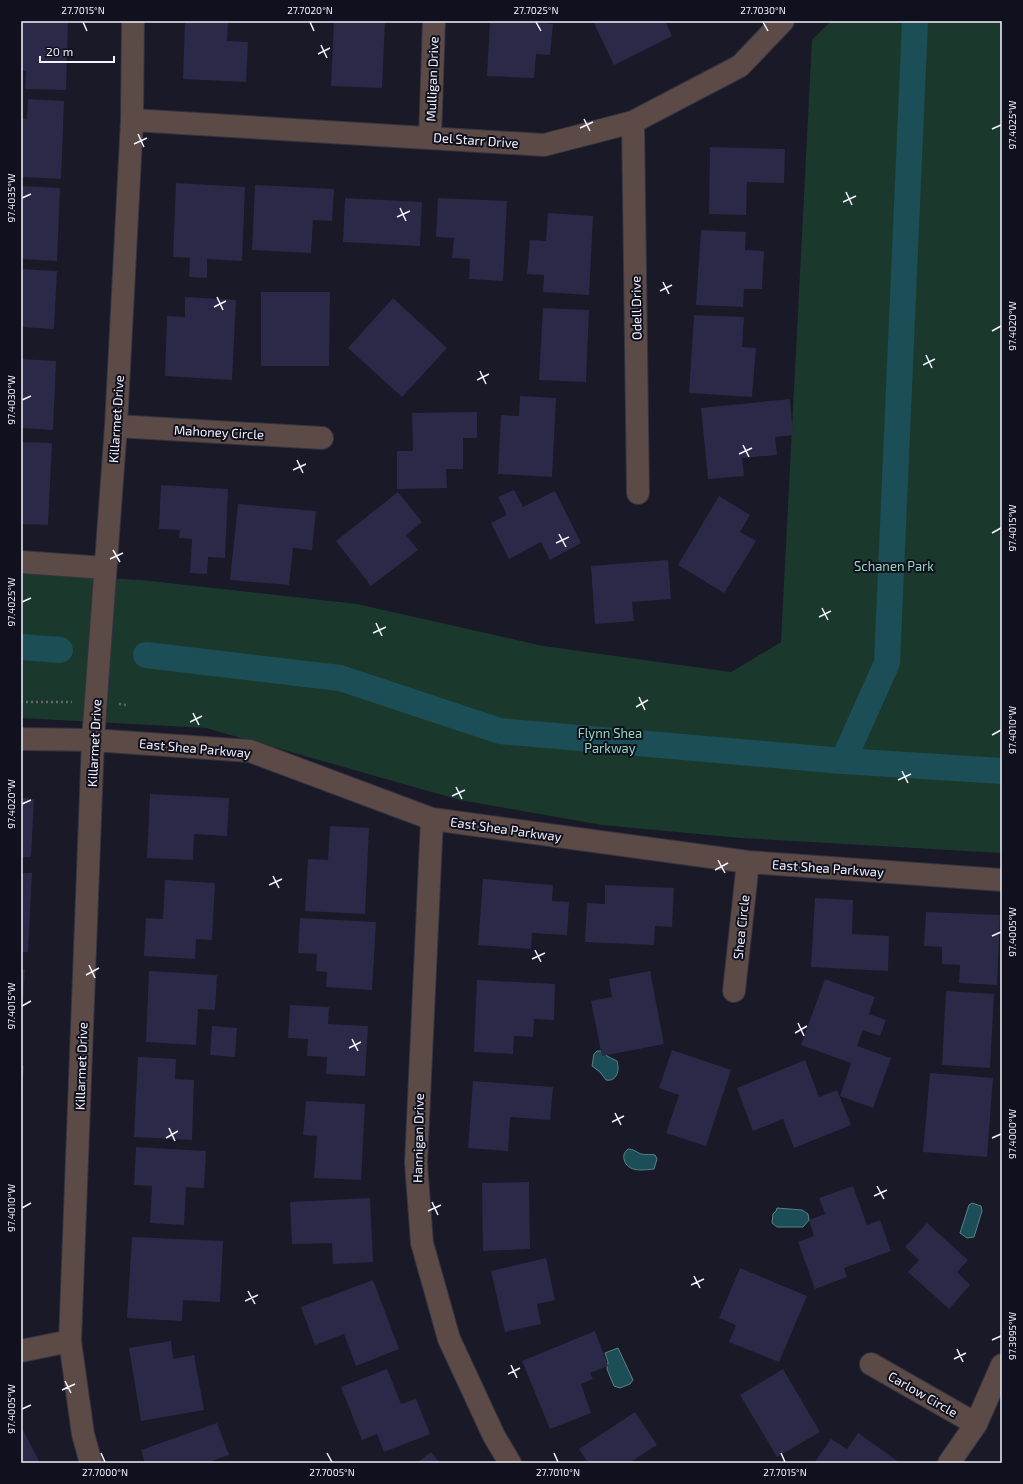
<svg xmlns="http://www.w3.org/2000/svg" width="1023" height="1484" viewBox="0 0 1023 1484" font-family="'Exo 2',sans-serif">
<rect width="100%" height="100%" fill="#191927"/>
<path fill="#1a392c" d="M 831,21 L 1002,21 L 1002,853 L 741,838 L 602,825 L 460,800 L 206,728 L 21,718 L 21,573 L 141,580 L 357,604 L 543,646 L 731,672 L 781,642 L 812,40 Z"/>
<path fill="#1b4e56" stroke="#5c8088" d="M 597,1051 L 603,1051 L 607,1056 L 617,1061 C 620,1070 617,1082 606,1080 L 600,1072 L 592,1066 L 594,1054 Z
M 628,1149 C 634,1149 636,1152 641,1154 C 646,1155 651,1154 655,1155 L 657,1159 L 654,1169 C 644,1170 627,1173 624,1159 C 623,1154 625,1152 628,1149 Z
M 972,1203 L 981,1206 L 982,1211 L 974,1237 L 967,1238 L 960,1233 L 969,1205 Z
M 777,1208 L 802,1210 L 808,1214 L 809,1220 L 803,1227 L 777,1227 L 772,1223 L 773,1214 L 776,1211 Z
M 618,1348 L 633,1380 L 630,1384 L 620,1388 L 614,1386 L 607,1369 L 608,1362 L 605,1353 Z"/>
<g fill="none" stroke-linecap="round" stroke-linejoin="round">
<path stroke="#1b4e56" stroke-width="26" d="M 21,647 L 60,650
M 146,655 L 340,678 L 500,731 L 843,761 L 1002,771
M 843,761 L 887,663 L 915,21"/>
</g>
<path fill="#2b2948" d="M 21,21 L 68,21 L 66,90 L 25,89 L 26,71 L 21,71 Z
M 185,21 L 228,21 L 227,41 L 248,42 L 246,82 L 183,79 Z
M 334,21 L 385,21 L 382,88 L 331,86 Z
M 490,21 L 538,21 L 538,23 L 553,24 L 550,55 L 536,54 L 534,78 L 487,76 Z
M 593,21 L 665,21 L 672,36 L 614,65 Z
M 28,99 L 64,101 L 61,179 L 21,177 L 21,118 L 27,119 Z
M 710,147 L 785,149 L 784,183 L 747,182 L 746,215 L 709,214 Z
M 176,183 L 245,187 L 242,261 L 207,259 L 207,278 L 189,277 L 190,258 L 173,257 Z
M 255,185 L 334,189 L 332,221 L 313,220 L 311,253 L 252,250 Z
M 21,186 L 60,188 L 57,261 L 21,259 Z
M 345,198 L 422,202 L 420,246 L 343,242 Z
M 438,198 L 507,201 L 503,281 L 469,279 L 470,259 L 452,258 L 454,238 L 436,237 Z
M 548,213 L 593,216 L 589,295 L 543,292 L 544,275 L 527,274 L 530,240 L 546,241 Z
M 701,230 L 746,232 L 745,250 L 764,251 L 762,289 L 744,289 L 743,307 L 696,305 Z
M 21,269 L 57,271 L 54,329 L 21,327 Z
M 261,292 L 330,292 L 329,366 L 261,366 Z
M 185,297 L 236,300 L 232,380 L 165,376 L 167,316 L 185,317 Z
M 393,298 L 447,348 L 402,397 L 348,348 Z
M 543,308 L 589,310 L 586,382 L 539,380 Z
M 694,315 L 744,317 L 742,347 L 756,348 L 752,397 L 689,393 Z
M 21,359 L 56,361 L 53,430 L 21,428 Z
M 520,396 L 556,398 L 552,477 L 498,474 L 501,415 L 519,416 Z
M 790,399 L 793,435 L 775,437 L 777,455 L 742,458 L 744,476 L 708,479 L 701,408 Z
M 477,412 L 477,438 L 463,438 L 463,469 L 446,469 L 447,488 L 397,489 L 397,451 L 413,451 L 412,413 Z
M 21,442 L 52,443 L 48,525 L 21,524 Z
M 161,485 L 228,489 L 225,558 L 208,557 L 207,574 L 190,573 L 192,539 L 179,538 L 180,530 L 159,529 Z
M 514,490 L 523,507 L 555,491 L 581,543 L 550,560 L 541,542 L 509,559 L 491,523 L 507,515 L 498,497 Z
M 398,492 L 422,522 L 406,535 L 418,550 L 371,586 L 336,541 Z
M 719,496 L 750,515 L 740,532 L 756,541 L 724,593 L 678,565 Z
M 238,504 L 316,511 L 312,550 L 293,548 L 289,585 L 230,580 Z
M 668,560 L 671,599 L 632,602 L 634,621 L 595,624 L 591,566 Z
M 150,794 L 229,798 L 227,836 L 194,834 L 193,860 L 147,858 Z
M 21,798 L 34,799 L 31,857 L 21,857 Z
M 330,826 L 369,828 L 365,914 L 305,911 L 308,859 L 328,860 Z
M 21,873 L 32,873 L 28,952 L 21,952 Z
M 483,879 L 553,885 L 552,901 L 569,902 L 567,935 L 532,933 L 531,949 L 478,945 Z
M 165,880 L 215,883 L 212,940 L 196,939 L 195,959 L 144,956 L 146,918 L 163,919 Z
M 605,885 L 674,888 L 672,927 L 655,926 L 654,945 L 585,942 L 587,903 L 605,904 Z
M 815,898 L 853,900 L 852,934 L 889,936 L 888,971 L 811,967 Z
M 926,912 L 1000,915 L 997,985 L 959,983 L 960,965 L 942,964 L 942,947 L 924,946 Z
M 300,918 L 376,922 L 372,990 L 326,987 L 327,972 L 316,971 L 317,954 L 298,953 Z
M 21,969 L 25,969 L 22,1023 L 21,1023 Z
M 149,971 L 217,975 L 215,1010 L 198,1009 L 196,1045 L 146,1042 Z
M 650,971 L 664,1044 L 602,1056 L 591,1001 L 612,997 L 609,979 Z
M 825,979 L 875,997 L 869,1014 L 886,1020 L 880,1036 L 863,1030 L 857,1046 L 891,1058 L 873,1108 L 840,1096 L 851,1063 L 801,1045 Z
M 477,980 L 555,984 L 554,1020 L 534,1019 L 533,1037 L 514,1036 L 513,1054 L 474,1052 Z
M 946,991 L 994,994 L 990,1068 L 942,1065 Z
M 290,1005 L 329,1007 L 328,1024 L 368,1026 L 365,1076 L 326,1074 L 327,1057 L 307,1056 L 308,1039 L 288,1038 Z
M 212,1026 L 237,1028 L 235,1057 L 210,1055 Z
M 672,1050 L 731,1070 L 706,1146 L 666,1133 L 679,1095 L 659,1088 Z
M 138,1057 L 176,1059 L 175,1079 L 194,1080 L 192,1140 L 134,1137 Z
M 805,1060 L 819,1097 L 837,1090 L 851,1125 L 794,1148 L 783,1119 L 753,1131 L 737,1088 Z
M 21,1065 L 24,1066 L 22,1092 L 21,1092 Z
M 930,1073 L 993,1078 L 987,1157 L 923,1152 Z
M 473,1081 L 553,1087 L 550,1120 L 510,1117 L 508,1151 L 468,1148 Z
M 306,1101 L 365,1104 L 361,1180 L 314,1178 L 317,1136 L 303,1135 Z
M 136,1147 L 206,1151 L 204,1188 L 186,1187 L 184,1225 L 150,1223 L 152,1186 L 134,1185 Z
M 529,1182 L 530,1249 L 483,1251 L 482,1183 Z
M 853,1186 L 867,1225 L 880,1220 L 891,1251 L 844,1268 L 847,1277 L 815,1289 L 798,1242 L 814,1236 L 809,1220 L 825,1214 L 819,1198 Z
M 370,1198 L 373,1262 L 333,1264 L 332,1243 L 292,1244 L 290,1202 Z
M 927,1223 L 968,1260 L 957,1272 L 970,1285 L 949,1309 L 908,1272 L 919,1260 L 905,1247 Z
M 132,1237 L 223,1241 L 220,1302 L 183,1300 L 182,1321 L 127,1318 Z
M 546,1258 L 555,1300 L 537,1304 L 541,1324 L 505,1332 L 491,1271 Z
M 740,1268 L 807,1296 L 779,1362 L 729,1342 L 736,1325 L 719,1318 Z
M 373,1280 L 399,1349 L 356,1366 L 344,1334 L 315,1345 L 301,1307 Z
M 595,1331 L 608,1366 L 590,1373 L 593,1379 L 581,1384 L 591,1413 L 550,1429 L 522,1361 Z
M 171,1341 L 173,1359 L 194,1355 L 204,1410 L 141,1421 L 129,1348 Z
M 387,1369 L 401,1404 L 416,1399 L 430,1434 L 384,1452 L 377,1434 L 362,1440 L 341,1387 Z
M 783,1369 L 820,1432 L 777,1457 L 740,1395 Z
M 635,1412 L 657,1445 L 629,1463 L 588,1463 L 579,1449 Z
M 217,1423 L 229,1455 L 206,1463 L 145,1463 L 141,1450 Z
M 21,1426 L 40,1463 L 21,1463 Z
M 858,1433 L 900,1463 L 814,1463 L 831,1439 L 847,1449 Z
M 431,1452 L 440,1463 L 417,1463 Z"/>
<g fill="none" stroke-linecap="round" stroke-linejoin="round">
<g stroke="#333341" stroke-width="24">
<path id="minor" d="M 132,120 L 544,145 L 633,122 L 740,66 L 783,21
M 633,122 L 638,493
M 430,137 L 434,21
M 116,426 L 322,438
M 21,562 L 105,568
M 21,739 L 93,740 L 250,751 L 432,819 L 748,862 L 1002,880
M 432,819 L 416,1163 L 422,1243 L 449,1339 L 494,1436 L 510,1463
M 734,991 L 748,862
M 21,1351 L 70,1341
M 871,1364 L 976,1424
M 91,1463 L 83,1434 L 70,1341 L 93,740 L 116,426 L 132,120 L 133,21
M 949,1463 L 976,1424 L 1002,1365"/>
</g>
<path stroke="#666673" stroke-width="2.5" stroke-dasharray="2 3" stroke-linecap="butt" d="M 21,702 L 72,702
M 119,704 L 127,705"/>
<use href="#minor" stroke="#5b4a45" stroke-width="22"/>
</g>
<path fill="none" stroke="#f3f3fe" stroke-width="1.5" d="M 83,22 L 87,31M 310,22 L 314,31M 536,22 L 541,31M 763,22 L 768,31M 321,45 L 327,58M 318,54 L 330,48M 584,119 L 590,131M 580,128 L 593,122M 992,129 L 1001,125M 138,134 L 144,147M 134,144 L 147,138M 846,192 L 852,205M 22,198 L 31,194M 843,202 L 856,196M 400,208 L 406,221M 397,217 L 410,211M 663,282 L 669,294M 660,291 L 672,285M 217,297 L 223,310M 214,307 L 226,301M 992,331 L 1001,326M 926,355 L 932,368M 923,365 L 935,359M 480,371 L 486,384M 477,380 L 489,374M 22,400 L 31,396M 743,445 L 749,457M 739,454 L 752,448M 297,460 L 303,473M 293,470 L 306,464M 992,533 L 1001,528M 559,534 L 566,547M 556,543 L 569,537M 113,550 L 120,562M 110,559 L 123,553M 22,602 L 31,598M 822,608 L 828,620M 819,617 L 831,611M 376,623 L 382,636M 373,633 L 386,627M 639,697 L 645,710M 636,707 L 648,700M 193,713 L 199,725M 190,722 L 202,716M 992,735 L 1001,730M 902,771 L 908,783M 898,780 L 911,774M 456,787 L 462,799M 452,796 L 465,790M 22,804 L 31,800M 718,860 L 725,873M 715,870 L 728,863M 273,876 L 279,888M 269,885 L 282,879M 992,936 L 1001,932M 535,950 L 541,962M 532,959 L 545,953M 89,965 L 95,978M 86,975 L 99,968M 22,1006 L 31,1001M 798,1023 L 804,1036M 795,1033 L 807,1026M 352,1039 L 358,1051M 349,1048 L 361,1042M 615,1113 L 621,1125M 612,1122 L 624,1116M 169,1128 L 175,1141M 166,1138 L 178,1131M 992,1138 L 1001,1134M 877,1186 L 884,1199M 874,1196 L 887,1190M 432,1202 L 438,1215M 22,1208 L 31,1203M 428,1211 L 441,1205M 694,1276 L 700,1288M 691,1285 L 704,1279M 248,1291 L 255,1304M 245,1301 L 258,1295M 992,1340 L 1001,1336M 957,1349 L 963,1362M 954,1359 L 966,1353M 511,1365 L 517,1378M 508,1374 L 520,1368M 65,1381 L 71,1393M 62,1390 L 75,1384M 22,1409 L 31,1405M 101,1453 L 105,1462M 327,1453 L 332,1462M 554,1453 L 558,1462M 781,1453 L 785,1462"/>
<g text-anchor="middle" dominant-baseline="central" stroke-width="4" stroke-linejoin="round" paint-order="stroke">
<g font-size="13" fill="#f3f3fe" stroke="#10101e">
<text transform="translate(432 79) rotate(-88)">Mulligan Drive</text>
<text transform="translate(476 140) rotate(4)">Del Starr Drive</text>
<text transform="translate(636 308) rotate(-91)">Odell Drive</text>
<text transform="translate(116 419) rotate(-86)">Killarmet Drive</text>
<text transform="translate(219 432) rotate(3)">Mahoney Circle</text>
<text transform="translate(94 743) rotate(-87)">Killarmet Drive</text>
<text transform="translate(195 748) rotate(5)">East Shea Parkway</text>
<text transform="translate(506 829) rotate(8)">East Shea Parkway</text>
<text transform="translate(828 868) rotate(4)">East Shea Parkway</text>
<text transform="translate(741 927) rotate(-84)">Shea Circle</text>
<text transform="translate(81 1066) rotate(-88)">Killarmet Drive</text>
<text transform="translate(418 1138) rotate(-89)">Hannigan Drive</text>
<text transform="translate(923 1394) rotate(30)">Carlow Circle</text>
</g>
<g font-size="13" fill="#92d9b9" stroke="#10101e">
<text x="894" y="566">Schanen Park</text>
<text x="610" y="733">Flynn Shea<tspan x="610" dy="15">Parkway</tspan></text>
</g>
</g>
<rect width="1023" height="1484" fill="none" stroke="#10101e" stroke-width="44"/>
<path d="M40 56v6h74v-6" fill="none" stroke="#f3f3fe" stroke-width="2"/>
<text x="46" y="56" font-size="12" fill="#f3f3fe" stroke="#10101e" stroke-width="3" paint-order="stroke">20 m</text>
<rect x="22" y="22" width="979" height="1440" fill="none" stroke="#f3f3fe" stroke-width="1.5"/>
<g font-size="10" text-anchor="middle" fill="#f3f3fe">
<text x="83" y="14">27.7015°N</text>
<text x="310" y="14">27.7020°N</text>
<text x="536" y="14">27.7025°N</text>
<text x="763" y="14">27.7030°N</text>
<text transform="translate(1012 125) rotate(-90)" y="4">97.4025°W</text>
<text transform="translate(11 198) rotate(-90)" y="4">97.4035°W</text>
<text transform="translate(1012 326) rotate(-90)" y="4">97.4020°W</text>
<text transform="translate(11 400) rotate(-90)" y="4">97.4030°W</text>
<text transform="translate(1012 528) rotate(-90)" y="4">97.4015°W</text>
<text transform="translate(11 602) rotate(-90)" y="4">97.4025°W</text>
<text transform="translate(1012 730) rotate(-90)" y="4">97.4010°W</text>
<text transform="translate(11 804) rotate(-90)" y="4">97.4020°W</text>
<text transform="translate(1012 932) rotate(-90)" y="4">97.4005°W</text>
<text transform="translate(11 1006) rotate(-90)" y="4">97.4015°W</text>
<text transform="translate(1012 1134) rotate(-90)" y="4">97.4000°W</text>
<text transform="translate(11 1208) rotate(-90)" y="4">97.4010°W</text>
<text transform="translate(1012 1336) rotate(-90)" y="4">97.3995°W</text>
<text transform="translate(11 1409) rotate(-90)" y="4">97.4005°W</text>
<text x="105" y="1476">27.7000°N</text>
<text x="332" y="1476">27.7005°N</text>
<text x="558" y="1476">27.7010°N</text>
<text x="785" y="1476">27.7015°N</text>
</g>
</svg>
